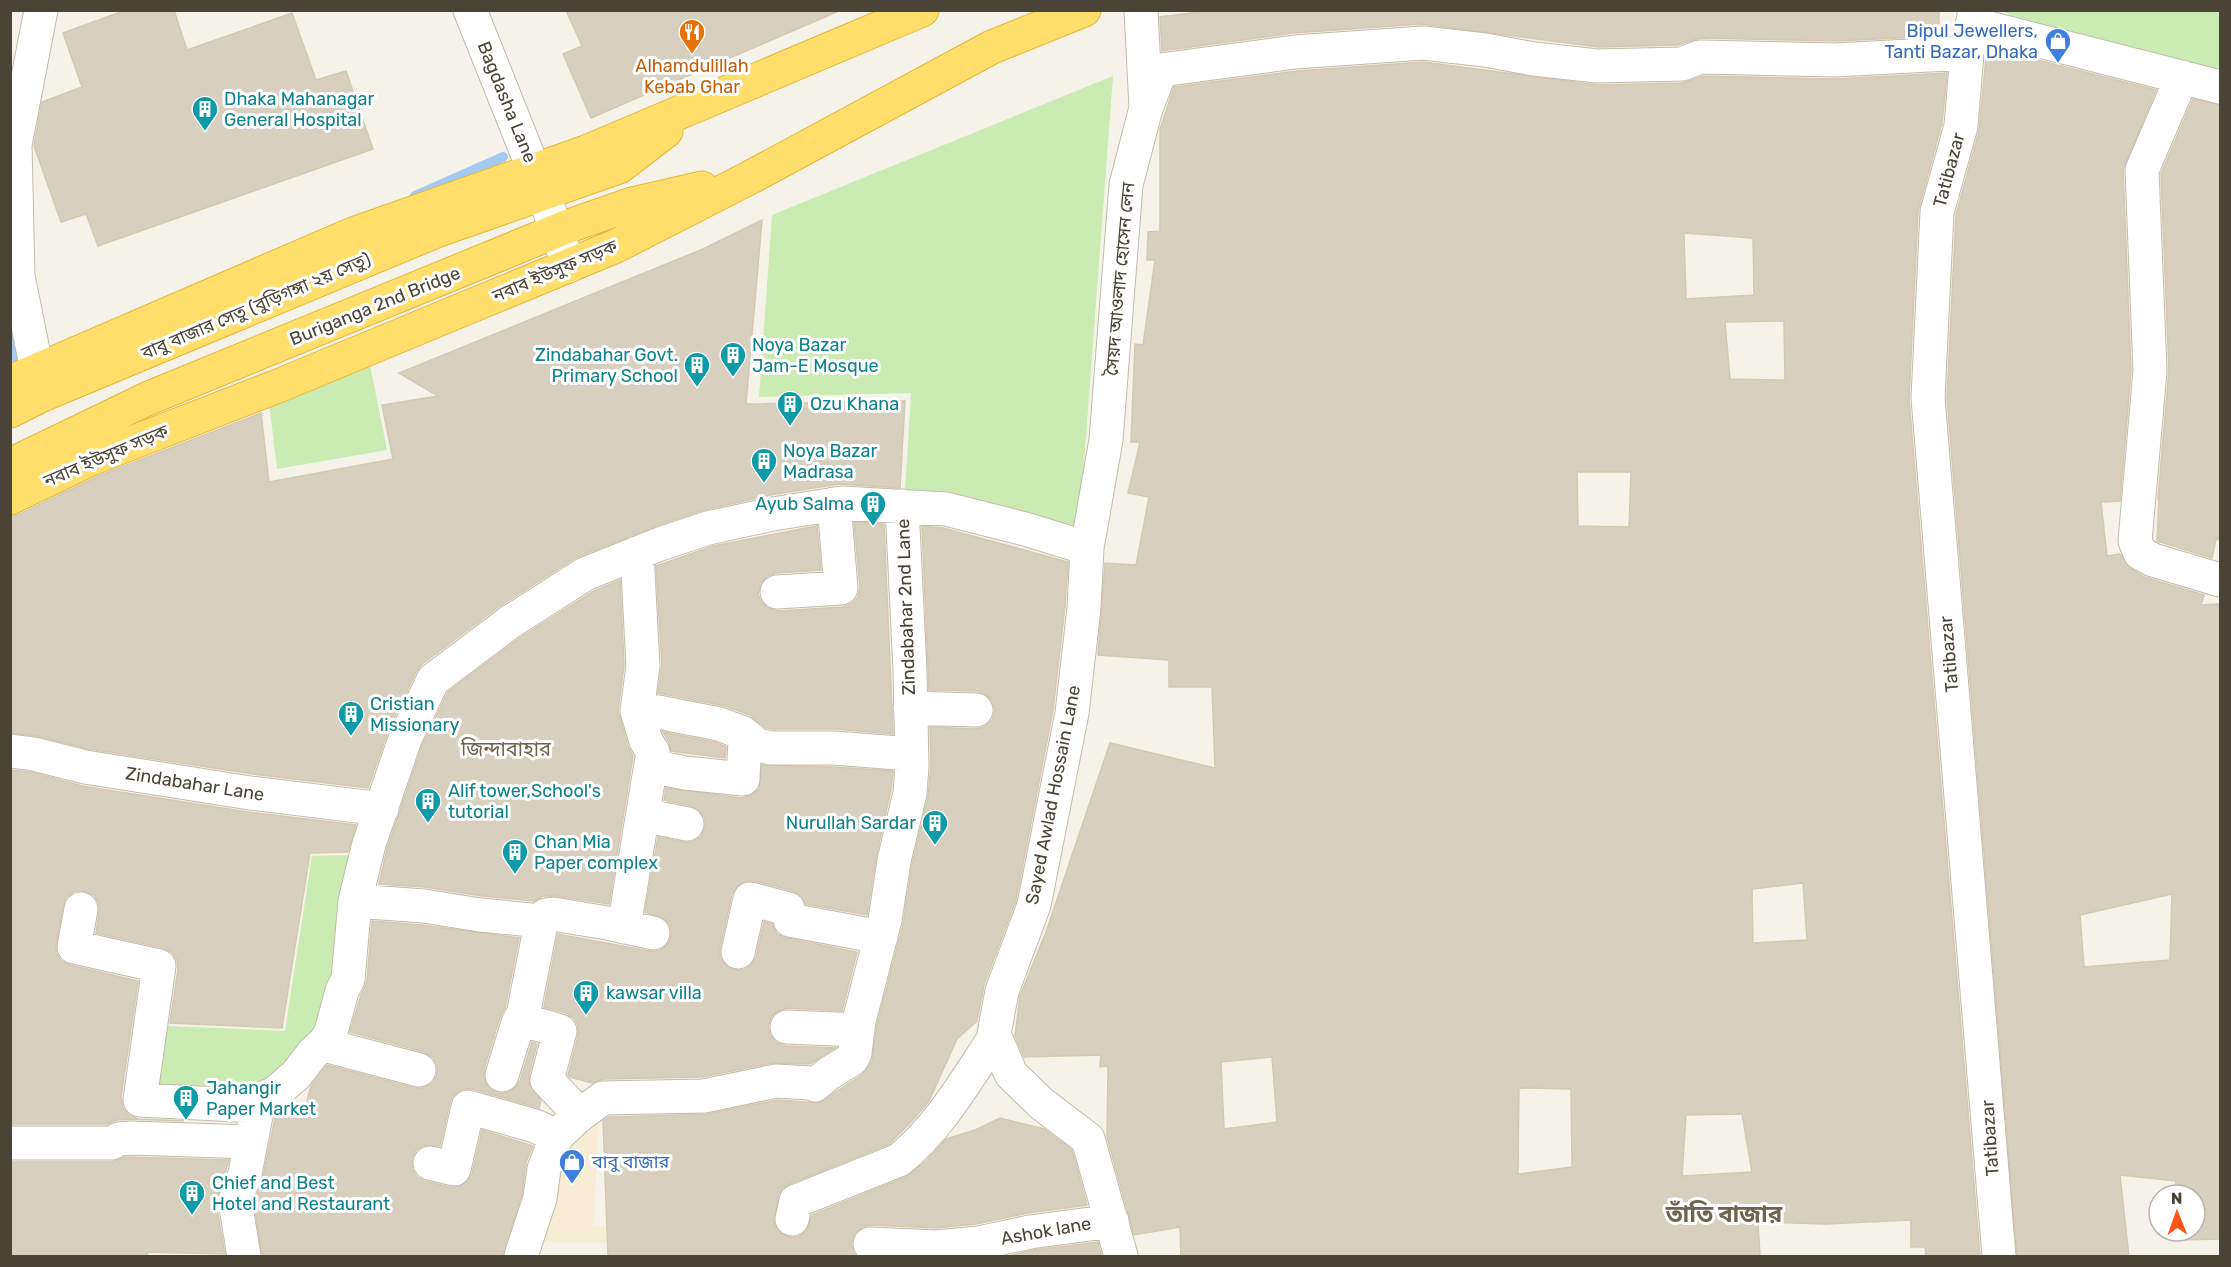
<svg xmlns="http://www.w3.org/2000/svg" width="2231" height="1267" viewBox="0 0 2231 1267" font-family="Rubik,'Noto Sans Bengali',sans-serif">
<rect width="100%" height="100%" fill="#f5f3e9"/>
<path fill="#f7ecd4" d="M 600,1109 L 593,1226 L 620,1225 L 621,1242 L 535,1242 L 562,1140 Z"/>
<path fill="#caebb1" d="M 2004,11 L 2220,11 L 2220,72 L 2038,34 Z
M 1113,76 L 1079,530 L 905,491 L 911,393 L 759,397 L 772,215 Z
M 370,365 L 387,450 L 277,469 L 269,402 Z
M 354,855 L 328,1021 L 248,1097 L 155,1092 L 166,1026 L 285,1031 L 312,856 Z"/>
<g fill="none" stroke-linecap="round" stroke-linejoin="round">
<path stroke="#a4caf4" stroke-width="10" d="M 415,196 L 503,157
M 10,321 L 19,368"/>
</g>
<path fill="#d7d0be" stroke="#d3c9b1" stroke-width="1.5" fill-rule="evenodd" d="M 126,10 L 174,10 L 187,50 L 292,13 L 316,80 L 346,71 L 373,149 L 98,246 L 86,214 L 61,222 L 34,146 L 42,102 L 82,87 L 63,33 Z
M 566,10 L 841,10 L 591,118 L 563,54 L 582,46 Z
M 1215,10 L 1939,10 L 1939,36 L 1835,41 L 1700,38 L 1678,45 L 1598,47 L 1422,24 L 1293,33 L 1162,51 L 1160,17 Z
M 1987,47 L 2156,90 L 2123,170 L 2131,371 L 2120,501 L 2101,502 L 2107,556 L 2120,554 L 2131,569 L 2144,577 L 2204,595 L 2201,605 L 2220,604 L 2220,1239 L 2177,1240 L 2177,1231 L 2195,1231 L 2195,1195 L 2176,1195 L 2176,1181 L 2120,1175 L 2129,1257 L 2017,1257 L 1947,398 L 1956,215 L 1979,131 ZM 2172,894 L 2170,960 L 2084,967 L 2080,915 Z
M 1423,62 L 1597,85 L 1682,83 L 1703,76 L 1835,79 L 1947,73 L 1942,123 L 1918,211 L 1909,399 L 1980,1257 L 1926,1257 L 1925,1247 L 1911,1247 L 1911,1220 L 1826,1224 L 1758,1222 L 1760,1256 L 1181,1257 L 1180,1227 L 1134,1235 L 1107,1137 L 1108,1066 L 1100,1067 L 1101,1055 L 1024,1057 L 1015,1036 L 1020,996 L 1046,932 L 1110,743 L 1215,768 L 1212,687 L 1169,687 L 1169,660 L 1098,655 L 1105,563 L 1136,565 L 1149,497 L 1128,493 L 1140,442 L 1131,442 L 1135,344 L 1143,345 L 1155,260 L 1147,260 L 1148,232 L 1160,231 L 1160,129 L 1174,87 L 1297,71 ZM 1684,233 L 1753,238 L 1754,295 L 1686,299 ZM 1784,321 L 1785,380 L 1730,379 L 1725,322 ZM 1577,472 L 1631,472 L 1629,527 L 1578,526 ZM 1803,883 L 1807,940 L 1753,943 L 1752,889 ZM 1272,1057 L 1277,1122 L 1224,1129 L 1221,1062 ZM 1519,1088 L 1571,1089 L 1572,1167 L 1518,1174 ZM 1742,1114 L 1752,1172 L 1682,1176 L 1686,1115 Z
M 2193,99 L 2220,105 L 2220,540 L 2216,539 L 2212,558 L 2157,541 L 2159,497 L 2158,498 L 2169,370 L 2161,174 Z
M 762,220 L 746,404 L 905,401 L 900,488 L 839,484 L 770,495 L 704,510 L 653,527 L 575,558 L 500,606 L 421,665 L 416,672 L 388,731 L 368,788 L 253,774 L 89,749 L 38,736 L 10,733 L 10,517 L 18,515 L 101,475 L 261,413 L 269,482 L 393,459 L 382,405 L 438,396 L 399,373 L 703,249 Z
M 854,522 L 884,524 L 893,734 L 835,729 L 773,729 L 766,728 L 750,715 L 725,706 L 658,693 L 662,665 L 656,566 L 713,546 L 817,526 L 821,570 L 776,573 L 767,576 L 761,583 L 758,594 L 761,602 L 768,608 L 778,611 L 843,607 L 851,604 L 858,597 L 860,587 Z
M 922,526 L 943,528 L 1068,562 L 1065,606 L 1053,710 L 1016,900 L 984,985 L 977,1021 L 957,1039 L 929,1101 L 913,1120 L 889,1144 L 789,1184 L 782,1188 L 778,1197 L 774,1224 L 780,1233 L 789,1237 L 798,1237 L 806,1231 L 812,1215 L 906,1177 L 926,1161 L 946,1139 L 975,1130 L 1000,1118 L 1044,1129 L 1072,1150 L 1087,1205 L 1028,1213 L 976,1224 L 936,1228 L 871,1225 L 862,1227 L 855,1233 L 851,1243 L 853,1252 L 857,1257 L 608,1257 L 603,1121 L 609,1117 L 708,1114 L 777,1100 L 819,1103 L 862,1075 L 872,1061 L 877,1025 L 903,925 L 912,865 L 928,797 L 931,766 L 930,727 L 975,729 L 984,727 L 992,720 L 995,711 L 993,702 L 985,694 L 977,691 L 929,690 Z
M 620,580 L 624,665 L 618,711 L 628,746 L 633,756 L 609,904 L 556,896 L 543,896 L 534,901 L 482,896 L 425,887 L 379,884 L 387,849 L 422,746 L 448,692 L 521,637 L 594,591 Z
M 663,732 L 714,742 L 726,747 L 725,758 L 671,751 L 669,742 Z
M 762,765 L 833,767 L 893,771 L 891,790 L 876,857 L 867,915 L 806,904 L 801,896 L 793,891 L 755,881 L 745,881 L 737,886 L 732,894 L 720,948 L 720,958 L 726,966 L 734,970 L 744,970 L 751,965 L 756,957 L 764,922 L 772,924 L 777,934 L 787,938 L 857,952 L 842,1011 L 787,1008 L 778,1011 L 772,1016 L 768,1026 L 770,1035 L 777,1043 L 786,1046 L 835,1048 L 810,1064 L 772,1063 L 702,1077 L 603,1079 L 592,1083 L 570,1077 L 568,1075 L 578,1036 L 578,1026 L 574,1018 L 566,1013 L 544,1007 L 558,934 L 649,951 L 658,951 L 666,946 L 671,938 L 671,927 L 665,919 L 645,912 L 658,837 L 683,842 L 692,842 L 701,837 L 705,827 L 705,818 L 699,810 L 691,806 L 664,800 L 666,788 L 741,798 L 750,796 L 759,789 Z
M 10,770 L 31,772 L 82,786 L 248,812 L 356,825 L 348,852 L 310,853 L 282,1028 L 170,1023 L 178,969 L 177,960 L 172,952 L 163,948 L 96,933 L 99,912 L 99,903 L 94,895 L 85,891 L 75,891 L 66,897 L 63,906 L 56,944 L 56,952 L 61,961 L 70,965 L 138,981 L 121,1097 L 123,1108 L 129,1115 L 138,1119 L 184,1121 L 131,1119 L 117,1120 L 107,1124 L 10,1124 Z
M 372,921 L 422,925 L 519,938 L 505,1008 L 500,1017 L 484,1069 L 484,1079 L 488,1087 L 496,1093 L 506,1093 L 514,1089 L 520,1081 L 532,1042 L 537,1044 L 529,1075 L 529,1084 L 541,1101 L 539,1108 L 473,1089 L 463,1089 L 454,1095 L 450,1102 L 440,1146 L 424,1145 L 416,1150 L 412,1159 L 412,1169 L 417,1177 L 425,1181 L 449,1187 L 459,1187 L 467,1182 L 472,1174 L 482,1130 L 533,1146 L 526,1162 L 522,1194 L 503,1257 L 262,1257 L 254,1203 L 263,1177 L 276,1113 L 303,1116 L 311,1086 L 327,1065 L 415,1088 L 424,1088 L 433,1083 L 437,1075 L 437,1065 L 433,1057 L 424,1052 L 350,1032 L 360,998 L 367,981 Z
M 125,1157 L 229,1160 L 216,1203 L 225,1254 L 147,1252 L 148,1257 L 10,1257 L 10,1162 L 112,1162 Z
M 1098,1242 L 1102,1257 L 1005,1257 L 1033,1250 Z"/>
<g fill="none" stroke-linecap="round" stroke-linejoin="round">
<g stroke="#c1bcab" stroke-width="35">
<path id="minor" d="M 41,10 L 15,145 L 18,276 L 42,395
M 470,10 L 543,193 L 569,266
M 1973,24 L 2220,87
M 1967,53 L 1961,126 L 1937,212 L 1928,398 L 1999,1256
M 2182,77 L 2142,170 L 2150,371 L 2135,541 L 2140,553 L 2153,560 L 2220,580
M 1147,106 L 1161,70 L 1295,52 L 1423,43 L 1485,50 L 1534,59 L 1597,66 L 1682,64 L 1700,57 L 1835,60 L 1967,53 L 1975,10
M 777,592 L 841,588 L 834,504
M 910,708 L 976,710
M 637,711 L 658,712 L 719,724 L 743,733 L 757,745 L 771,748 L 834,748 L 911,754
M 10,751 L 34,754 L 85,767 L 250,793 L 382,809
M 651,766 L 685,773 L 743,779 L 745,740 L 747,736
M 643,815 L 687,824
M 355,901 L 424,906 L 480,915 L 541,921 L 546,915 L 553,914 L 607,923 L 653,933
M 81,909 L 74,947 L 159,966 L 140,1100 L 258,1106
M 624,927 L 653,752 L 646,741 L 637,711 L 643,666 L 637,553
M 738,952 L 750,899 L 788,909 L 790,920 L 881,937
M 520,1019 L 560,1031 L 547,1080 L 580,1115
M 787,1027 L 858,1030
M 325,1042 L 332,1047 L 419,1070
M 502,1075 L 518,1023 L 523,1015 L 542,919
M 10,1143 L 112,1143 L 119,1139 L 131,1138 L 251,1142
M 430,1163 L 454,1169 L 468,1107 L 535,1126 L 557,1136
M 792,1219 L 796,1201 L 899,1160 C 940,1127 966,1080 995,1037
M 870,1244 L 936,1247 L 979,1243 L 1030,1232 L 1112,1221
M 244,1256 L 235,1201 L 245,1174 L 259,1100 L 275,1093 L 296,1075 L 313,1053 L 325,1042 L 331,1032 L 342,991 L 348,979 L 355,901 L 369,844 L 405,739 L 433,680 L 510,622 L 585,574 L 660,544 L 708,528 L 773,514 L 842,503 L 946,509 L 1025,529 L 1087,548
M 521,1256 L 540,1198 L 544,1169 L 557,1136 L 577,1117 L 603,1098 L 704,1096 L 776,1081 L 810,1083 L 815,1085 L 828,1074 L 852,1059 L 855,1053 L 859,1021 L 885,920 L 894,861 L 910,793 L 912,766 L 910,671 L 902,506
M 1121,1256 L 1088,1139 L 1042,1104 L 1011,1074 L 994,1034 L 1002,991 L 1034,905 L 1072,713 L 1084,608 L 1087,548 L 1106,440 L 1126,185 L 1146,108 L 1141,10"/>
</g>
<g stroke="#e4b734" stroke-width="35">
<path id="highway" d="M 10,382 L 353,234 L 586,152 L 922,10
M 10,411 L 42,395 L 436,231 L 619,167 L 666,131
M 10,465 L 149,398 L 566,227 L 632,204 L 702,188
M 10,498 L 93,458 L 278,386 L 616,246 L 751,177 L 992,47 L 1084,10"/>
</g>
<use href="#minor" stroke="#fff" stroke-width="33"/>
<use href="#highway" stroke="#ffde6b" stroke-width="33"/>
</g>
<defs>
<g id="restaurant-pin" transform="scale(1.35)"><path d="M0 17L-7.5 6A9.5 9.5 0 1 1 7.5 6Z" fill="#e8710a" stroke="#fff"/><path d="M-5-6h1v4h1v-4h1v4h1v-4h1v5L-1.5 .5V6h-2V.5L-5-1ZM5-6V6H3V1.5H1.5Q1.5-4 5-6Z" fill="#fff"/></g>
<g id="shop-pin" transform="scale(1.35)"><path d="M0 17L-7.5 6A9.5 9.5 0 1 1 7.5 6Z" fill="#3f7fe0" stroke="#fff"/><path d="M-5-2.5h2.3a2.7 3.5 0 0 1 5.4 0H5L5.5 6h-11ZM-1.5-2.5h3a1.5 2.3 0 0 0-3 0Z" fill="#fff"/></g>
<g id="building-pin" transform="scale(1.35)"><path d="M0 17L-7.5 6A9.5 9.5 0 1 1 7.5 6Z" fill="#0f9aa8" stroke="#fff"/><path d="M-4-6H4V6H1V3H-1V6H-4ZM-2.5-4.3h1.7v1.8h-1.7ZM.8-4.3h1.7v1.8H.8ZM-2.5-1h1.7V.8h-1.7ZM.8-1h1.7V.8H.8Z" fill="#fff"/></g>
</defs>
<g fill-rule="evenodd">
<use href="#restaurant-pin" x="692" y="32"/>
<use href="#shop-pin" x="2058" y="41"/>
<use href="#building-pin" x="205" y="109"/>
<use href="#building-pin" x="733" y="355"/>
<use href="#building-pin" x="697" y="365"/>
<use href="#building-pin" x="790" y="404"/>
<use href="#building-pin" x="764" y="461"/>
<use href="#building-pin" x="873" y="504"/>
<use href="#building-pin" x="351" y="714"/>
<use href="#building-pin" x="428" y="801"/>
<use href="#building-pin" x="935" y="823"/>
<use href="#building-pin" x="515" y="852"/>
<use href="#building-pin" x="586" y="993"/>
<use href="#building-pin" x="186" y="1098"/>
<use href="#shop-pin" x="572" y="1162"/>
<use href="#building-pin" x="192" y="1193"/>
</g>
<g text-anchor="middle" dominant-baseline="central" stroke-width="6" stroke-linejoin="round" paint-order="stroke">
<g font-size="18" fill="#366cbe" stroke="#fff" text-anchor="end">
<text x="2038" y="31">Bipul Jewellers,<tspan x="2038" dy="21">Tanti Bazar, Dhaka</tspan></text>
<text x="592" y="1162" text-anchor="start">বাবু বাজার</text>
</g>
<g font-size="18" fill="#c56008" stroke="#fff">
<text x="692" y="66">Alhamdulillah<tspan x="692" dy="21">Kebab Ghar</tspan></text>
</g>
<g font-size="18" fill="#0d838f" stroke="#fff" text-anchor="start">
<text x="224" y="99">Dhaka Mahanagar<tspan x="224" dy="21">General Hospital</tspan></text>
<text x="752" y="345">Noya Bazar<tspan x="752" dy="21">Jam-E Mosque</tspan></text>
<text x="678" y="355" text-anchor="end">Zindabahar Govt.<tspan x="678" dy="21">Primary School</tspan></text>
<text x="810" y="404">Ozu Khana</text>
<text x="783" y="451">Noya Bazar<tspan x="783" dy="21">Madrasa</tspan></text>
<text x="854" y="504" text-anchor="end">Ayub Salma</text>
<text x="370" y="704">Cristian<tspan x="370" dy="21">Missionary</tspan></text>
<text x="448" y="791">Alif tower,School's<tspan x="448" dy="21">tutorial</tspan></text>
<text x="916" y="823" text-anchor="end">Nurullah Sardar</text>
<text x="534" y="842">Chan Mia<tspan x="534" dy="21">Paper complex</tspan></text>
<text x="606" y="993">kawsar villa</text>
<text x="206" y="1088">Jahangir<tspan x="206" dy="21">Paper Market</tspan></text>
<text x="212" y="1183">Chief and Best<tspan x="212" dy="21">Hotel and Restaurant</tspan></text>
</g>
<g font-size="18" fill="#4a4437" stroke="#fff">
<text transform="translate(507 102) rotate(68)">Bagdasha Lane</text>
<text transform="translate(1949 170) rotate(-75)">Tatibazar</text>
<text transform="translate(555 271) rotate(-23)">নবাব ইউসুফ সড়ক</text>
<text transform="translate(1120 279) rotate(-85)">সৈয়দ আওলাদ হোসেন লেন</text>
<text transform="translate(256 306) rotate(-23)">বাবু বাজার সেতু (বুড়িগঙ্গা ২য় সেতু)</text>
<text transform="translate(375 306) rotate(-22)">Buriganga 2nd Bridge</text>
<text transform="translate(106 456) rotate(-23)">নবাব ইউসুফ সড়ক</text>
<text transform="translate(906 607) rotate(-92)">Zindabahar 2nd Lane</text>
<text transform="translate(1949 654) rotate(-95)">Tatibazar</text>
<text transform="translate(195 784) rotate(9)">Zindabahar Lane</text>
<text transform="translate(1053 795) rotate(-79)">Sayed Awlad Hossain Lane</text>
<text transform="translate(1990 1138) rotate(-94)">Tatibazar</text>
<text transform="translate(1046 1231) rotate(-10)">Ashok lane</text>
</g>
<g font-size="20" fill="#6d644e" stroke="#fff">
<text x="506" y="749">জিন্দাবাহার</text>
</g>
<g font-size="24" font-weight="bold" fill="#6d644e" stroke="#fff">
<text x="1724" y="1214">তাঁতি বাজার</text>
</g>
</g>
<rect width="2231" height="1267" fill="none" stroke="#4a4437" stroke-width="24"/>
<g transform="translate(2177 1213) rotate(359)"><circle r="28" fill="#ffffff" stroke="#b7b4af" stroke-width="1.5"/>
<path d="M0-4.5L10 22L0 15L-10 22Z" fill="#ff5417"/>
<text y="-9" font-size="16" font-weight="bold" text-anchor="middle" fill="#4a4437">N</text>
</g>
</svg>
